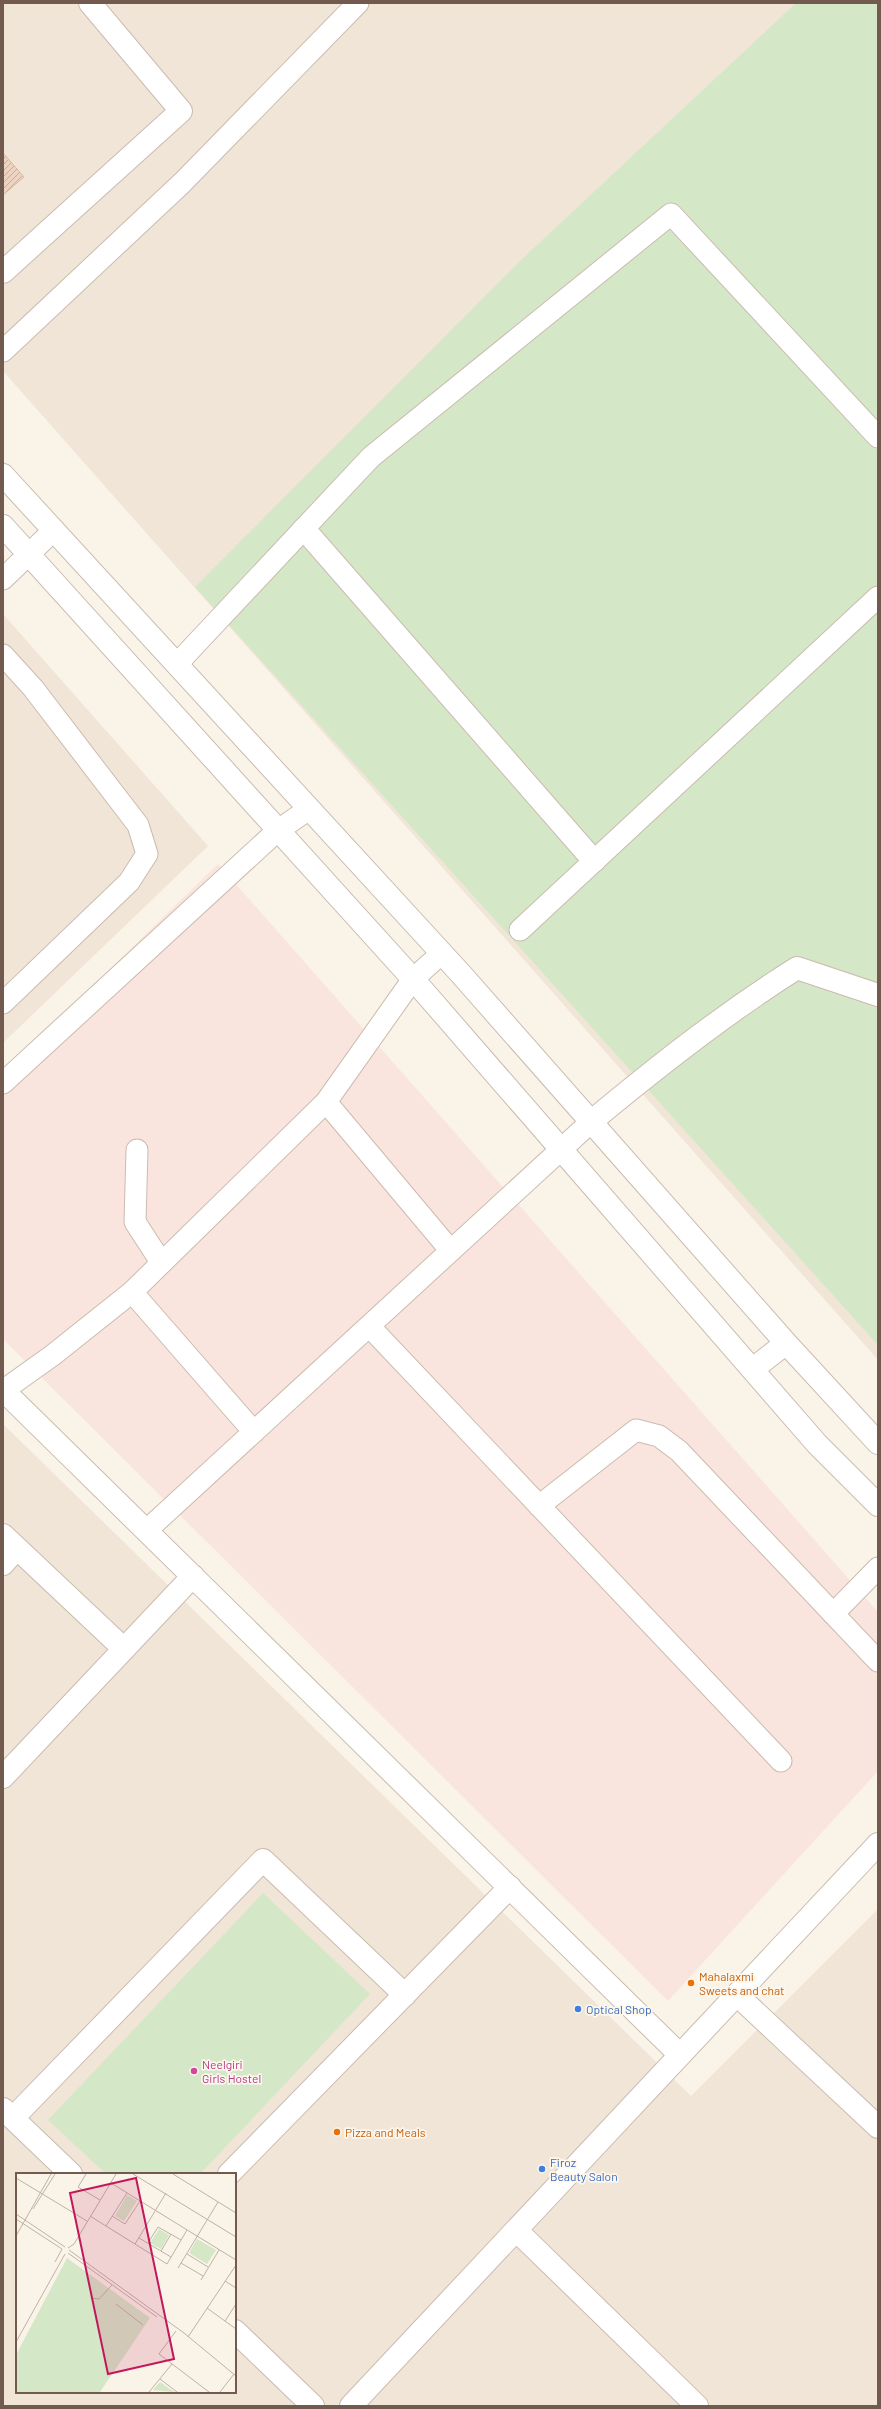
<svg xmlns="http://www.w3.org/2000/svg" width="881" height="2409" viewBox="0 0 881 2409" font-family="Barlow,sans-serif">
<defs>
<pattern id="building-hatch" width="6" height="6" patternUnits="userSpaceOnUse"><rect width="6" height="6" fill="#edd3c2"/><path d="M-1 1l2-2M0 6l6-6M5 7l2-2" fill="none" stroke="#c4aea0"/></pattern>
</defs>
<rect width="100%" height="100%" fill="#faf3e8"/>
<path fill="#f1e5d7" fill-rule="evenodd" d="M 3,3 L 878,3 L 878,1360 L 3,371 Z
M 3,614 L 208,846 L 3,1043 Z
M 3,1424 L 691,2096 L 878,1909 L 878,2406 L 3,2406 ZM 17,2174 L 235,2174 L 235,2392 L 17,2392 Z"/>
<path fill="#f9e5dd" d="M 218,864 L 878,1612 L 878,1771 L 668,2001 L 3,1339 L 3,1073 Z"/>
<path fill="#d4e7c7" d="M 796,3 L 878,3 L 878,1345 L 195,587 L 521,260 Z
M 263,1893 L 370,1994 L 200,2174 L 106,2174 L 48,2120 Z"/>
<path fill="url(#building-hatch)" stroke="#deb9a4" d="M 3,153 L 24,177 L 3,195 Z"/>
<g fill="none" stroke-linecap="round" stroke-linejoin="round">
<g stroke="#cbbbaf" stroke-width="23">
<path id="service" d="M 3,351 L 182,183 L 358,3
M 3,579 L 54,530
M 3,655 L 33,688 L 138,825 L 147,854 L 129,882 L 3,1003
M 177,664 L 371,457 L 671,214 L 878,437
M 520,930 L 878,597
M 3,1083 L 277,831 L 309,809
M 326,1102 L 451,1251
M 137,1150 L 135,1222 L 161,1262
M 369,1326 L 781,1761
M 4,1390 L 53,1355 L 132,1292
M 254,1432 L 132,1292 L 326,1102 L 413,979 L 442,953
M 539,1506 L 636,1430 L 659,1436 L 679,1451 L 878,1661
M 147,1530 L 592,1121
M 833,1614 L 878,1568"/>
</g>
<g stroke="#cbbbaf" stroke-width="24">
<path id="minor" d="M 3,272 L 181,111 L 90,3
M 304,529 L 594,861
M 592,1121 C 658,1066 724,1014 797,968 L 878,995
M 3,1390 L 680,2055
M 3,1535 L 124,1649
M 3,1564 L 17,1548
M 3,1777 L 193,1576
M 737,1995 L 878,2127
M 3,2109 L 71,2174
M 13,2118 L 263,1860 L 405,1995
M 229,2174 L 510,1887
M 516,2230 L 697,2406
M 235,2331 L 313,2406
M 351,2406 L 878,1844"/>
</g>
<g stroke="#cbbbaf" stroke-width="24">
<path id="tertiary" d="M 3,475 L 460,973 L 786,1343 L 878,1443
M 3,526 L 413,979 L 817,1444 L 878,1505
M 753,1369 L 786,1343"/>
</g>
<use href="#service" stroke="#fff" stroke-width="21"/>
<use href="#minor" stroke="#fff" stroke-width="22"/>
<use href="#tertiary" stroke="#fff" stroke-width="22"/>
</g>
<g fill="#e8710a" stroke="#fdf7ee" stroke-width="1.5">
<circle cx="691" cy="1983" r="4"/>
<circle cx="337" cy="2132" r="4"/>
</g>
<g fill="#3f7fe0" stroke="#fdf7ee" stroke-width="1.5">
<circle cx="578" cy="2009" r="4"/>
<circle cx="542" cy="2169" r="4"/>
</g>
<circle fill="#d1479c" stroke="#fdf7ee" stroke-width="1.5" cx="194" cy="2071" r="4"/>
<g text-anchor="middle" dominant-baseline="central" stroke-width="3.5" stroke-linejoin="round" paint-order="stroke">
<g font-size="12" fill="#c56008" stroke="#fdf7ee" text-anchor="start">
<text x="699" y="1976">Mahalaxmi<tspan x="699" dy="14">Sweets and chat</tspan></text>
<text x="345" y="2132">Pizza and Meals</text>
</g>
<g font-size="12" fill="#366cbe" stroke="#fdf7ee" text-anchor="start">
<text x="586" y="2009">Optical Shop</text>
<text x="550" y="2162">Firoz<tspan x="550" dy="14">Beauty Salon</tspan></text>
</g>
<g font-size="12" fill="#b23c85" stroke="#fdf7ee" text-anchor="start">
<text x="202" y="2064">Neelgiri<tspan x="202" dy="14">Girls Hostel</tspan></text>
</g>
</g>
<g transform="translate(16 2173)">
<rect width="220" height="220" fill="#faf3e8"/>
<path d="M 111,22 L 121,28 L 108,48 L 99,43 ZM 143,56 L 153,62 L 145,76 L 134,70 ZM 181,66 L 200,77 L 191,91 L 173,80 ZM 51,85 L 134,145 L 84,219 L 0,219 L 0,182 ZM 144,209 L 158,219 L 137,217 Z" fill="#d4e7c7"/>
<path fill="none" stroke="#c0b1a5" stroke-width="1" d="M 70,1 L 62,14 L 84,27M 117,1 L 220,64M 157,1 L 220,40M 0,5 L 71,48M 95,10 L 220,87M 17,36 L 39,1M 0,41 L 49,74M 74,43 L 151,91 L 171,57M 96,43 L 109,51 L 124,28M 0,46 L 46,76M 90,53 L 111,20M 0,63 L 35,1M 123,65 L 155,84M 132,70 L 142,54 L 165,67M 119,71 L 150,20M 52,75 L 58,71 L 100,1M 53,77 L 168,160 L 220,203M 145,78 L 155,61M 52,80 L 141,144M 171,81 L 192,94M 39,89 L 46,76M 165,90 L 187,103M 162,95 L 202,29M 185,107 L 203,77M 209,108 L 220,115M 75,125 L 83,126 L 96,112M 100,131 L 127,152M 191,135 L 220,156M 209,148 L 220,131M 160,158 L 143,181 L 193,219M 172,164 L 220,92M 0,169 L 49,81M 144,206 L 161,219M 133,219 L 156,191M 204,219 L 218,201"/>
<path fill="#c2185b" fill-opacity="0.15" stroke="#c2185b" stroke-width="2" d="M 120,5 L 158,186 L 92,201 L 54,20 Z"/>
<rect width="220" height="220" fill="none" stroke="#725b4e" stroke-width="2"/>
</g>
<rect width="881" height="2409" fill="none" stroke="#725b4e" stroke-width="8"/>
</svg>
